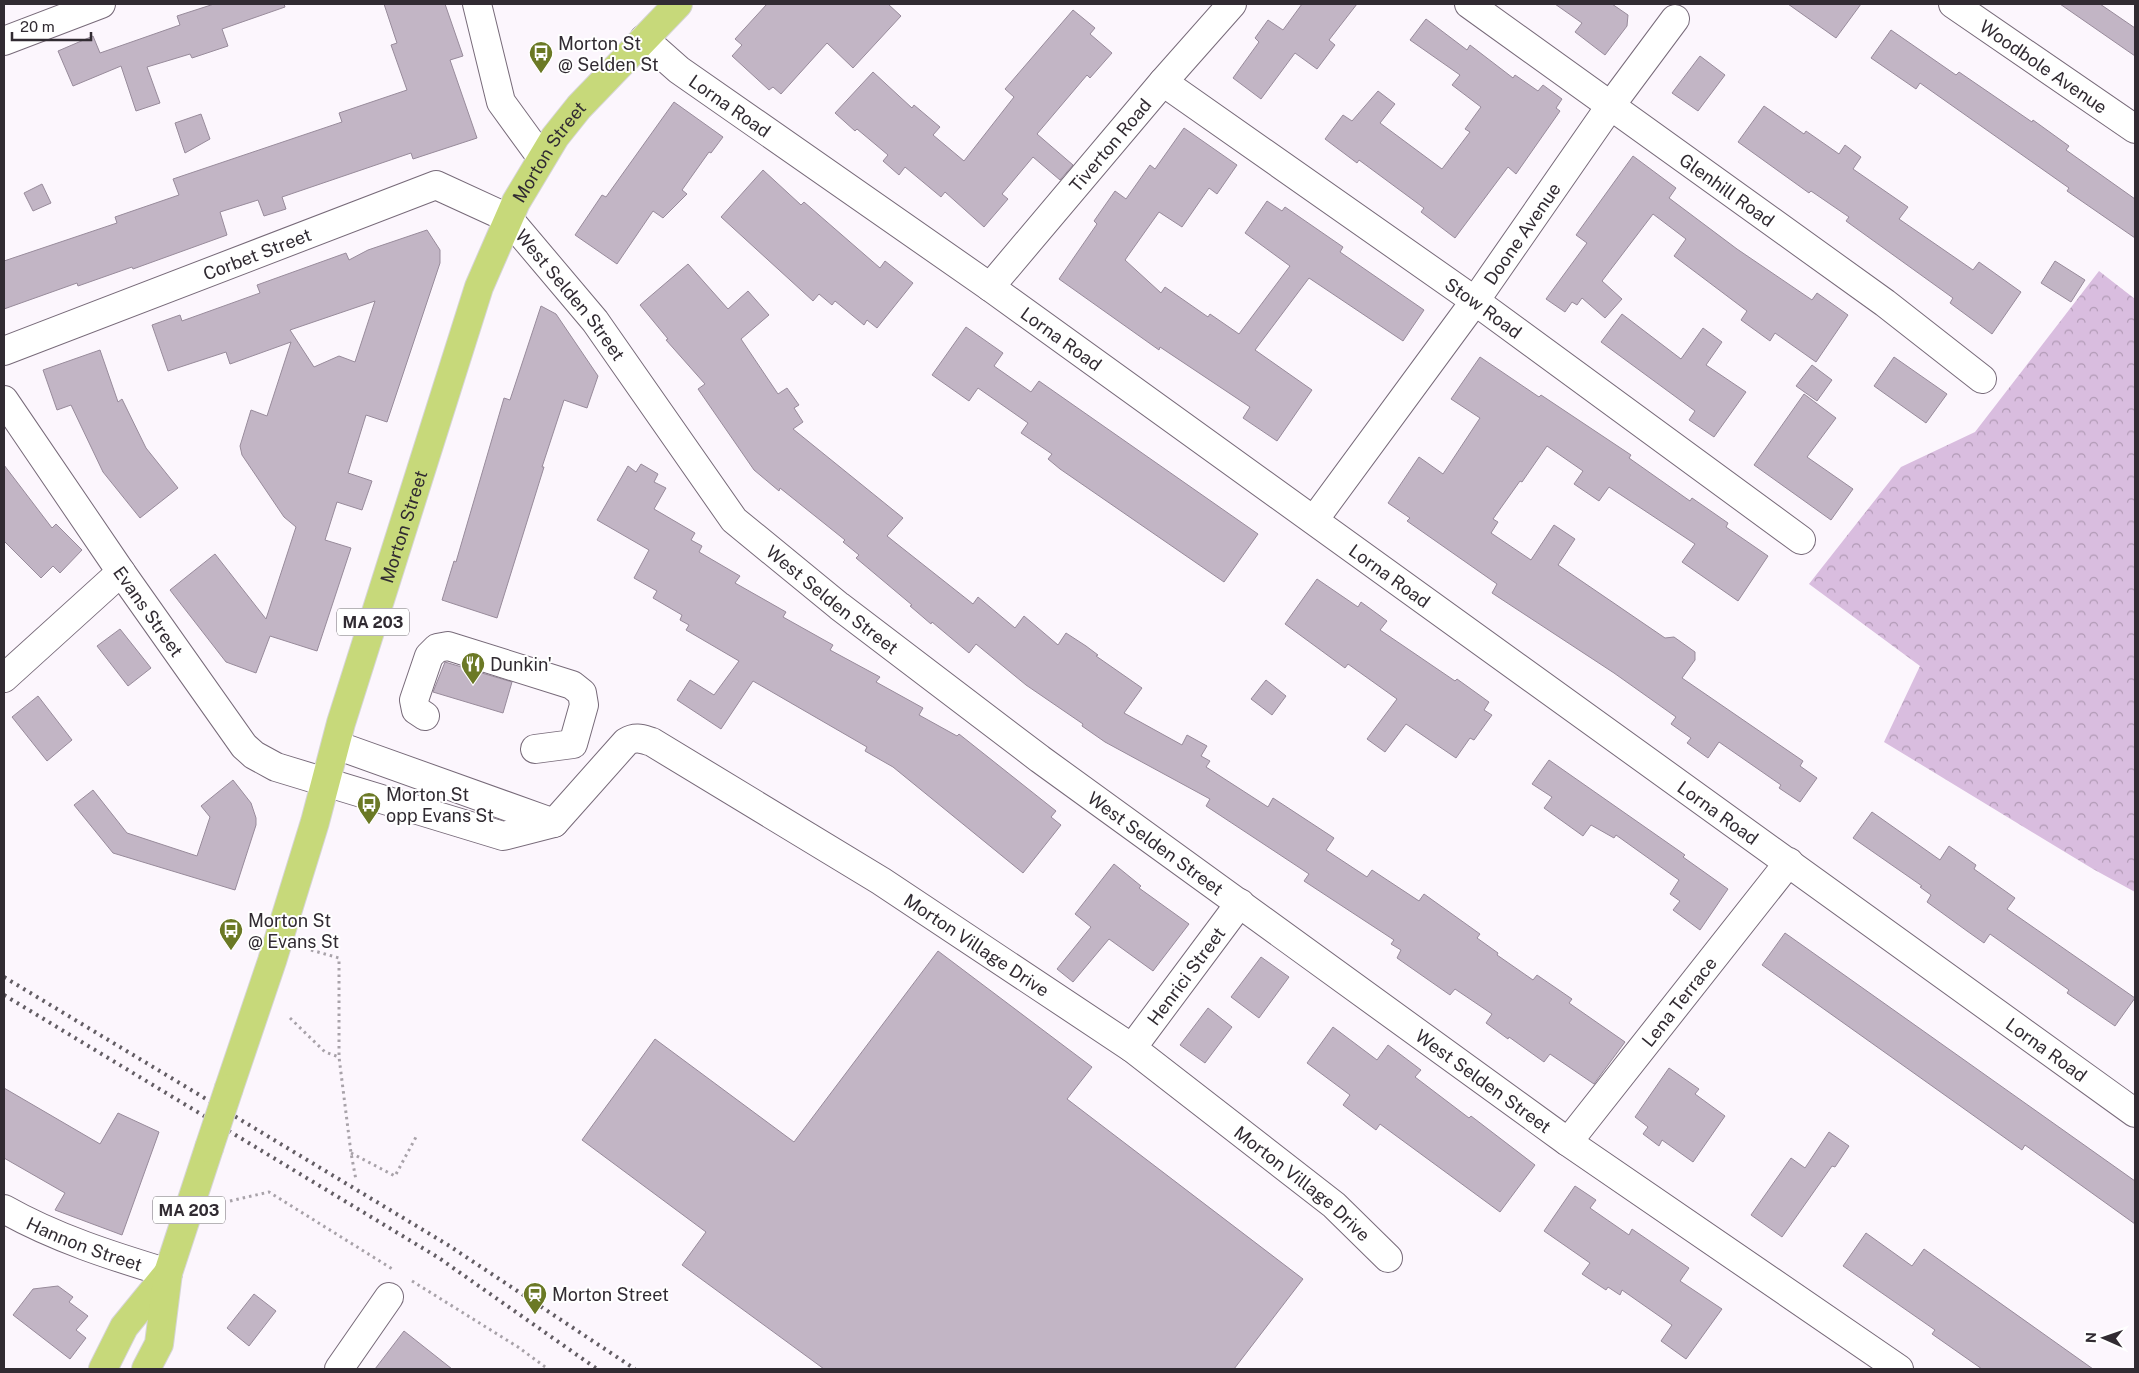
<svg xmlns="http://www.w3.org/2000/svg" width="2139" height="1373" viewBox="0 0 2139 1373" font-family="'Public Sans',sans-serif">
<defs>
<pattern id="forest-crowns" width="20" height="18" patternUnits="userSpaceOnUse" patternTransform="scale(1.25)"><rect width="20" height="18" fill="#d9bddf"/><path d="M2 6a3 3 0 1 1 6 0M12 15a3 3 0 1 1 6 0" fill="none" stroke="#b19ab5"/></pattern>
</defs>
<rect width="100%" height="100%" fill="#fcf6fd"/>
<path fill="url(#forest-crowns)" d="M 2099,271 L 2135,299 L 2135,892 L 2093,869 L 1884,742 L 1920,666 L 1809,584 L 1901,467 L 1975,432 Z"/>
<path fill="#c2b5c5" stroke="#988b9b" fill-rule="evenodd" d="M 214,4 L 284,4 L 285,7 L 222,29 L 228,46 L 192,58 L 190,54 L 147,67 L 160,103 L 136,111 L 121,66 L 73,86 L 58,51 L 93,36 L 100,53 L 180,25 L 177,16 Z
M 384,4 L 445,4 L 463,56 L 450,60 L 477,138 L 413,159 L 411,153 L 282,197 L 286,209 L 264,216 L 258,200 L 220,212 L 227,235 L 133,269 L 132,267 L 78,286 L 77,283 L 4,309 L 4,261 L 117,223 L 115,217 L 179,195 L 173,179 L 342,122 L 339,113 L 407,90 L 391,45 L 397,43 Z
M 767,4 L 888,4 L 901,16 L 853,68 L 827,43 L 781,94 L 773,87 L 769,90 L 732,56 L 742,45 L 735,39 Z
M 1302,4 L 1357,4 L 1329,40 L 1335,45 L 1317,69 L 1295,53 L 1261,99 L 1233,78 L 1259,42 L 1255,38 L 1268,20 L 1283,30 Z
M 1555,4 L 1612,4 L 1628,15 L 1627,26 L 1605,55 L 1575,32 L 1582,23 Z
M 1788,4 L 1861,4 L 1836,38 Z
M 2060,4 L 2100,4 L 2135,28 L 2135,56 Z
M 1073,10 L 1095,28 L 1090,34 L 1112,53 L 1090,78 L 1087,75 L 1037,134 L 1073,165 L 1060,180 L 1033,157 L 1002,194 L 1008,199 L 984,227 L 945,192 L 941,197 L 905,167 L 899,175 L 883,161 L 888,155 L 857,129 L 855,131 L 835,113 L 873,72 L 912,108 L 914,105 L 940,127 L 933,135 L 964,161 L 1014,97 L 1005,89 Z
M 1426,19 L 1467,50 L 1470,45 L 1513,78 L 1515,75 L 1538,91 L 1543,85 L 1562,99 L 1556,108 L 1560,111 L 1516,174 L 1508,167 L 1455,238 L 1421,212 L 1424,208 L 1359,160 L 1357,163 L 1325,139 L 1343,115 L 1352,121 L 1378,91 L 1395,104 L 1380,123 L 1442,169 L 1470,132 L 1465,129 L 1481,107 L 1452,85 L 1460,75 L 1410,40 Z
M 1891,30 L 1956,75 L 1959,72 L 2032,122 L 2033,120 L 2069,146 L 2066,150 L 2135,199 L 2135,238 L 2067,191 L 2069,188 L 1920,83 L 1916,89 L 1871,58 Z
M 1700,56 L 1725,75 L 1698,111 L 1672,93 Z
M 674,102 L 723,137 L 711,153 L 709,152 L 682,190 L 687,194 L 663,218 L 653,211 L 617,264 L 575,235 L 602,195 L 606,197 Z
M 1764,106 L 1804,134 L 1806,131 L 1839,154 L 1845,145 L 1861,157 L 1853,169 L 1908,207 L 1899,219 L 1973,270 L 1979,262 L 2021,292 L 1992,334 L 1950,303 L 1953,298 L 1846,221 L 1849,217 L 1811,191 L 1809,193 L 1738,142 Z
M 201,114 L 210,139 L 185,153 L 175,123 Z
M 1184,128 L 1237,165 L 1217,194 L 1209,188 L 1182,227 L 1159,212 L 1125,260 L 1161,293 L 1165,287 L 1208,317 L 1210,314 L 1239,334 L 1290,266 L 1245,233 L 1267,201 L 1282,211 L 1285,207 L 1343,247 L 1340,252 L 1424,310 L 1403,341 L 1309,278 L 1255,350 L 1312,390 L 1277,441 L 1243,418 L 1250,407 L 1160,347 L 1159,350 L 1059,279 L 1097,224 L 1094,221 L 1115,191 L 1126,199 L 1150,165 L 1155,169 Z
M 1633,156 L 1676,188 L 1669,198 L 1737,249 L 1812,300 L 1817,293 L 1848,315 L 1816,362 L 1775,333 L 1770,341 L 1741,320 L 1747,311 L 1674,256 L 1686,239 L 1653,214 L 1602,281 L 1622,299 L 1605,318 L 1582,298 L 1577,305 L 1572,302 L 1565,312 L 1546,299 L 1587,243 L 1576,235 Z
M 763,170 L 801,205 L 804,202 L 880,268 L 885,261 L 913,283 L 877,328 L 867,320 L 864,325 L 835,301 L 832,305 L 819,294 L 813,301 L 721,217 Z
M 42,184 L 51,203 L 33,211 L 24,193 Z
M 427,230 L 440,250 L 440,263 L 387,422 L 366,415 L 348,473 L 372,481 L 362,510 L 337,502 L 325,540 L 351,548 L 317,651 L 270,636 L 256,673 L 226,662 L 170,590 L 215,554 L 266,619 L 296,527 L 284,517 L 242,455 L 240,446 L 251,410 L 267,416 L 291,342 L 230,364 L 226,352 L 168,371 L 152,325 L 180,315 L 182,321 L 260,293 L 257,285 L 346,253 L 349,260 L 368,250 ZM 375,301 L 355,362 L 339,356 L 314,367 L 290,330 Z
M 2055,261 L 2085,280 L 2071,302 L 2041,283 Z
M 688,264 L 728,309 L 748,291 L 769,315 L 741,339 L 778,394 L 787,388 L 799,405 L 794,408 L 803,422 L 793,429 L 903,518 L 887,536 L 973,604 L 978,597 L 1015,628 L 1024,616 L 1058,645 L 1066,633 L 1086,646 L 1098,655 L 1096,656 L 1142,688 L 1124,713 L 1182,745 L 1187,735 L 1207,746 L 1201,756 L 1210,761 L 1206,767 L 1268,807 L 1273,798 L 1334,838 L 1326,850 L 1367,877 L 1372,870 L 1419,901 L 1424,894 L 1480,934 L 1477,938 L 1498,953 L 1497,955 L 1533,980 L 1537,975 L 1572,999 L 1569,1003 L 1625,1042 L 1594,1084 L 1550,1054 L 1544,1062 L 1509,1037 L 1508,1039 L 1486,1023 L 1492,1014 L 1455,989 L 1450,995 L 1397,958 L 1401,950 L 1391,944 L 1394,940 L 1304,881 L 1309,874 L 1206,806 L 1210,799 L 1105,742 L 1082,726 L 1083,724 L 1026,685 L 976,644 L 969,653 L 932,622 L 931,624 L 910,606 L 912,605 L 856,558 L 859,555 L 843,542 L 845,540 L 780,488 L 779,491 L 754,470 L 698,389 L 705,384 L 666,340 L 668,339 L 640,305 Z
M 541,306 L 556,314 L 598,376 L 587,408 L 564,400 L 542,467 L 544,467 L 497,618 L 442,600 L 454,561 L 456,562 L 504,398 L 510,400 Z
M 1622,314 L 1681,359 L 1703,328 L 1722,342 L 1706,365 L 1746,392 L 1714,437 L 1689,420 L 1695,411 L 1601,342 Z
M 966,327 L 1003,353 L 994,366 L 1031,392 L 1039,381 L 1258,534 L 1224,582 L 1060,469 L 1048,459 L 1052,454 L 1021,433 L 1028,423 L 978,388 L 969,401 L 932,375 Z
M 100,350 L 118,402 L 122,399 L 146,448 L 178,488 L 140,518 L 103,472 L 71,405 L 57,410 L 43,370 Z
M 1480,357 L 1539,397 L 1541,395 L 1631,455 L 1629,458 L 1690,501 L 1692,498 L 1728,523 L 1726,527 L 1768,556 L 1738,601 L 1682,562 L 1695,544 L 1609,487 L 1599,501 L 1574,484 L 1583,471 L 1547,446 L 1522,482 L 1520,481 L 1493,519 L 1498,522 L 1491,533 L 1531,560 L 1554,525 L 1575,539 L 1558,565 L 1665,638 L 1674,637 L 1695,652 L 1695,660 L 1682,678 L 1803,761 L 1800,766 L 1817,778 L 1800,802 L 1779,788 L 1781,785 L 1719,742 L 1708,758 L 1687,743 L 1691,738 L 1671,724 L 1676,717 L 1614,673 L 1492,593 L 1497,584 L 1407,521 L 1410,518 L 1388,503 L 1419,457 L 1443,474 L 1480,418 L 1451,399 Z
M 1894,357 L 1947,394 L 1926,423 L 1874,386 Z
M 1812,365 L 1832,380 L 1817,401 L 1796,386 Z
M 1804,394 L 1836,418 L 1807,457 L 1853,489 L 1831,520 L 1754,465 Z
M 641,464 L 658,474 L 654,482 L 666,488 L 654,509 L 695,533 L 691,540 L 702,546 L 699,552 L 740,576 L 735,583 L 786,612 L 783,617 L 833,645 L 830,650 L 880,677 L 876,682 L 923,708 L 919,715 L 957,736 L 959,734 L 1056,811 L 1051,817 L 1061,825 L 1023,873 L 893,767 L 865,751 L 867,747 L 753,681 L 721,729 L 677,700 L 690,680 L 714,695 L 739,661 L 686,630 L 689,625 L 680,620 L 682,615 L 653,598 L 657,591 L 634,578 L 649,550 L 597,520 L 628,466 L 636,472 Z
M 4,465 L 52,528 L 56,524 L 82,550 L 60,573 L 53,566 L 41,578 L 4,541 Z
M 1317,579 L 1358,607 L 1361,602 L 1387,621 L 1380,630 L 1455,681 L 1457,679 L 1489,702 L 1484,710 L 1492,715 L 1474,740 L 1470,738 L 1456,758 L 1406,724 L 1385,752 L 1367,739 L 1397,699 L 1348,664 L 1345,668 L 1285,624 Z
M 120,629 L 151,668 L 128,686 L 97,646 Z
M 445,662 L 512,682 L 503,713 L 433,692 Z
M 1266,680 L 1286,696 L 1272,715 L 1251,699 Z
M 38,696 L 72,740 L 47,761 L 12,717 Z
M 1549,760 L 1685,855 L 1683,857 L 1728,889 L 1700,930 L 1673,910 L 1680,901 L 1670,894 L 1679,880 L 1616,835 L 1614,838 L 1591,825 L 1583,836 L 1544,808 L 1552,797 L 1532,784 Z
M 233,780 L 251,803 L 256,818 L 256,825 L 235,890 L 113,853 L 74,805 L 93,790 L 127,833 L 197,856 L 210,817 L 201,806 Z
M 1872,812 L 1940,860 L 1949,846 L 1976,865 L 1974,869 L 2015,898 L 2007,909 L 2135,998 L 2115,1026 L 2067,993 L 2069,990 L 1990,934 L 1984,943 L 1967,931 L 1927,902 L 1931,895 L 1920,887 L 1922,886 L 1853,838 Z
M 1114,864 L 1141,886 L 1139,888 L 1189,924 L 1153,971 L 1109,939 L 1073,982 L 1057,969 L 1091,927 L 1075,914 Z
M 1785,933 L 2135,1181 L 2135,1224 L 2025,1145 L 2022,1150 L 1762,965 Z
M 938,951 L 1092,1067 L 1067,1099 L 1303,1279 L 1234,1369 L 824,1369 L 682,1265 L 706,1232 L 582,1140 L 655,1039 L 794,1142 Z
M 1261,957 L 1289,977 L 1259,1018 L 1231,997 Z
M 1208,1008 L 1232,1027 L 1205,1063 L 1180,1045 Z
M 1333,1027 L 1377,1060 L 1388,1045 L 1421,1070 L 1415,1077 L 1469,1118 L 1471,1116 L 1535,1165 L 1500,1212 L 1380,1124 L 1376,1130 L 1343,1105 L 1350,1095 L 1307,1063 Z
M 1669,1068 L 1699,1089 L 1695,1094 L 1725,1116 L 1693,1162 L 1662,1140 L 1659,1146 L 1643,1134 L 1648,1127 L 1635,1117 Z
M 4,1088 L 100,1144 L 118,1113 L 159,1132 L 122,1235 L 55,1210 L 65,1193 L 4,1158 Z
M 1829,1132 L 1849,1146 L 1835,1167 L 1832,1166 L 1782,1237 L 1751,1215 L 1791,1158 L 1805,1168 Z
M 1575,1186 L 1596,1200 L 1590,1208 L 1629,1235 L 1632,1229 L 1689,1268 L 1680,1281 L 1722,1309 L 1686,1359 L 1661,1341 L 1672,1325 L 1622,1290 L 1620,1295 L 1608,1287 L 1606,1290 L 1582,1274 L 1590,1263 L 1544,1231 Z
M 1866,1233 L 1912,1266 L 1924,1249 L 2093,1369 L 1982,1369 L 1932,1334 L 1935,1330 L 1843,1266 Z
M 58,1286 L 73,1297 L 69,1302 L 88,1316 L 76,1330 L 86,1338 L 70,1359 L 13,1315 L 33,1289 Z
M 254,1294 L 276,1311 L 249,1346 L 227,1328 Z
M 404,1331 L 452,1369 L 375,1369 Z"/>
<g fill="none" stroke-linecap="round" stroke-linejoin="round">
<g stroke="#776a79" stroke-width="30">
<g id="minor">
<path d="M 477,4 L 501,102 L 541,157"/>
<path id="s1" d="M 1469,4 L 1885,303 L 1982,379"/>
<path id="s2" d="M 1953,4 L 2135,129"/>
<path id="s3" d="M 644,39 L 679,70 L 990,287 L 2135,1113"/>
<path d="M 4,41 L 101,4"/>
<path id="s4" d="M 1163,82 L 1475,301 L 1801,540"/>
<path id="s5" d="M 990,287 L 1163,82 L 1232,4"/>
<path id="s6" d="M 4,351 L 436,185 L 508,218 L 595,321 L 734,520 L 839,606 L 1040,759 L 1568,1142 L 1899,1369"/>
<path id="s7" d="M 4,400 L 121,572 L 244,746 L 254,755 L 276,767 L 503,836 L 554,823 L 626,742 C 636,736 642,739 652,742 L 881,881 L 1132,1048 L 1334,1205 L 1388,1258"/>
<path id="s8" d="M 1314,520 L 1475,301 L 1611,105 L 1675,19"/>
<path d="M 4,678 L 121,572"/>
<path d="M 425,716 L 416,710 L 414,700 L 429,656 L 437,648 L 448,646 L 572,685 L 582,693 L 584,705 L 573,744 L 535,749"/>
<path d="M 336,745 L 554,823"/>
<path id="s9" d="M 1132,1048 L 1240,903"/>
<path id="s10" d="M 1568,1142 L 1789,862"/>
<path id="s11" d="M 4,1209 C 55,1238 112,1256 168,1273"/>
<path d="M 339,1369 L 389,1297"/>
</g>
</g>
<g stroke="#d6d5d6" stroke-width="30">
<g id="highway">
<path id="s12" d="M 229,1088 L 272,961 L 315,822 L 341,723 L 479,287 L 516,202 L 555,137 L 579,107 L 678,4"/>
<path d="M 103,1369 L 124,1327 L 168,1273"/>
<path d="M 146,1369 L 159,1344 L 168,1273 L 209,1148"/>
</g>
</g>
<path stroke="#a8a2a9" stroke-width="3" stroke-dasharray="2.5 4" stroke-linecap="butt" d="M 311,950 L 339,958 L 339,1057 L 351,1153 L 356,1180
M 290,1018 L 325,1052 L 339,1057
M 351,1153 L 395,1176 L 416,1137
M 230,1201 L 269,1192 L 394,1270
M 412,1281 L 518,1347 L 548,1369"/>
<use href="#minor" stroke="#fff" stroke-width="28"/>
<use href="#highway" stroke="#c7d97a" stroke-width="28"/>
<path stroke="#635d64" stroke-width="4" stroke-dasharray="2.5 5" stroke-linecap="butt" d="M 4,977 L 448,1245 L 635,1369
M 4,995 L 439,1258 L 597,1369"/>
<g stroke="#d6d5d6" stroke-width="30" stroke-linecap="butt">
<path id="highway-bridge" d="M 209,1148 L 229,1088"/>
</g>
<use href="#highway-bridge" stroke="#c7d97a" stroke-width="28"/>
</g>
<defs>
<g id="bus-pin" transform="scale(1.25)"><path d="M0 17L-7.5 6A9.5 9.5 0 1 1 7.5 6Z" fill="#6b7925" stroke="#fff"/><path d="M-5-6H5V4H4V6H2V4H-2V6H-4V4H-5ZM-3.5-4V0h7V-4ZM-3.5 1.2v1.5H-2V1.2ZM2 1.2v1.5H3.5V1.2Z" fill="#fff"/></g>
<g id="restaurant-pin" transform="scale(1.25)"><path d="M0 17L-7.5 6A9.5 9.5 0 1 1 7.5 6Z" fill="#6b7925" stroke="#fff"/><path d="M-5-6h1v4h1v-4h1v4h1v-4h1v5L-1.5 .5V6h-2V.5L-5-1ZM5-6V6H3V1.5H1.5Q1.5-4 5-6Z" fill="#fff"/></g>
<g id="station-pin" transform="scale(1.25)"><path d="M0 17L-7.5 6A9.5 9.5 0 1 1 7.5 6Z" fill="#6b7925" stroke="#fff"/><path d="M-3-6H3Q5-6 5-4V2Q5 4 3 4L4.5 6H3L1.5 4h-3L-3 6H-4.5L-3 4Q-5 4-5 2V-4Q-5-6-3-6ZM-3.5-4v3h7v-3ZM-3.5 1v1.5H-2V1ZM2 1v1.5H3.5V1Z" fill="#fff"/></g>
</defs>
<g fill-rule="evenodd">
<use href="#bus-pin" x="541" y="53"/>
<use href="#restaurant-pin" x="473" y="664"/>
<use href="#bus-pin" x="369" y="804"/>
<use href="#bus-pin" x="231" y="930"/>
<use href="#station-pin" x="535" y="1294"/>
</g>
<g text-anchor="middle" dominant-baseline="central" stroke-width="4" stroke-linejoin="round" paint-order="stroke">
<g fill="#fff" stroke="#6f6b70" stroke-width="1">
<rect x="337" y="608.5" width="72" height="27" rx="4"/>
<rect x="153" y="1196.5" width="72" height="27" rx="4"/>
</g>
<g font-size="16" font-weight="bold" fill="#312b32">
<text x="373" y="622">MA 203</text>
<text x="189" y="1210">MA 203</text>
</g>
<g font-size="18" fill="#312b32" stroke="#fff" text-anchor="start">
<text x="558" y="43">Morton St<tspan x="558" dy="21">@ Selden St</tspan></text>
<text x="490" y="664">Dunkin'</text>
<text x="386" y="794">Morton St<tspan x="386" dy="21">opp Evans St</tspan></text>
<text x="248" y="920">Morton St<tspan x="248" dy="21">@ Evans St</tspan></text>
<text x="552" y="1294">Morton Street</text>
</g>
<g font-size="18" fill="#312b32" stroke="#fff">
<text stroke="none"><textPath href="#s2" startOffset="110">Woodbole Avenue</textPath></text>
<text stroke="none"><textPath href="#s3" startOffset="109">Lorna Road</textPath></text>
<text stroke="none"><textPath href="#s5" startOffset="186">Tiverton Road</textPath></text>
<text stroke="none"><textPath href="#s12" startOffset="992">Morton Street</textPath></text>
<text stroke="none"><textPath href="#s1" startOffset="318">Glenhill Road</textPath></text>
<text stroke="none"><textPath href="#s8" startOffset="354">Doone Avenue</textPath></text>
<text stroke="none"><textPath href="#s6" startOffset="271">Corbet Street</textPath></text>
<text stroke="none"><textPath href="#s6" startOffset="641">West Selden Street</textPath></text>
<text stroke="none"><textPath href="#s4" startOffset="392">Stow Road</textPath></text>
<text stroke="none"><textPath href="#s3" startOffset="514">Lorna Road</textPath></text>
<text stroke="none"><textPath href="#s12" startOffset="588">Morton Street</textPath></text>
<text stroke="none"><textPath href="#s3" startOffset="919">Lorna Road</textPath></text>
<text stroke="none"><textPath href="#s6" startOffset="1046">West Selden Street</textPath></text>
<text stroke="none"><textPath href="#s7" startOffset="256">Evans Street</textPath></text>
<text stroke="none"><textPath href="#s3" startOffset="1324">Lorna Road</textPath></text>
<text stroke="none"><textPath href="#s6" startOffset="1451">West Selden Street</textPath></text>
<text stroke="none"><textPath href="#s7" startOffset="1268">Morton Village Drive</textPath></text>
<text stroke="none"><textPath href="#s9" startOffset="90">Henrici Street</textPath></text>
<text stroke="none"><textPath href="#s10" startOffset="179">Lena Terrace</textPath></text>
<text stroke="none"><textPath href="#s3" startOffset="1729">Lorna Road</textPath></text>
<text stroke="none"><textPath href="#s6" startOffset="1856">West Selden Street</textPath></text>
<text stroke="none"><textPath href="#s7" startOffset="1672">Morton Village Drive</textPath></text>
<text stroke="none"><textPath href="#s11" startOffset="88">Hannon Street</textPath></text>
</g>
</g>
<rect width="2139" height="1373" fill="none" stroke="#312b32" stroke-width="10"/>
<g transform="translate(2104 1338) rotate(272)" stroke="#ffffff" stroke-width="4" paint-order="stroke">
<path d="M0-4L9 19L0 12L-9 19Z" fill="#312b32"/>
<text y="-8" font-size="14" font-weight="bold" text-anchor="middle" fill="#312b32">N</text>
</g>
<path d="M12 32v8h79v-8" fill="none" stroke="#312b32" stroke-width="2.5"/>
<text x="20" y="32" font-size="15" fill="#312b32" stroke="#ffffff" stroke-width="4" paint-order="stroke">20 m</text>
</svg>
